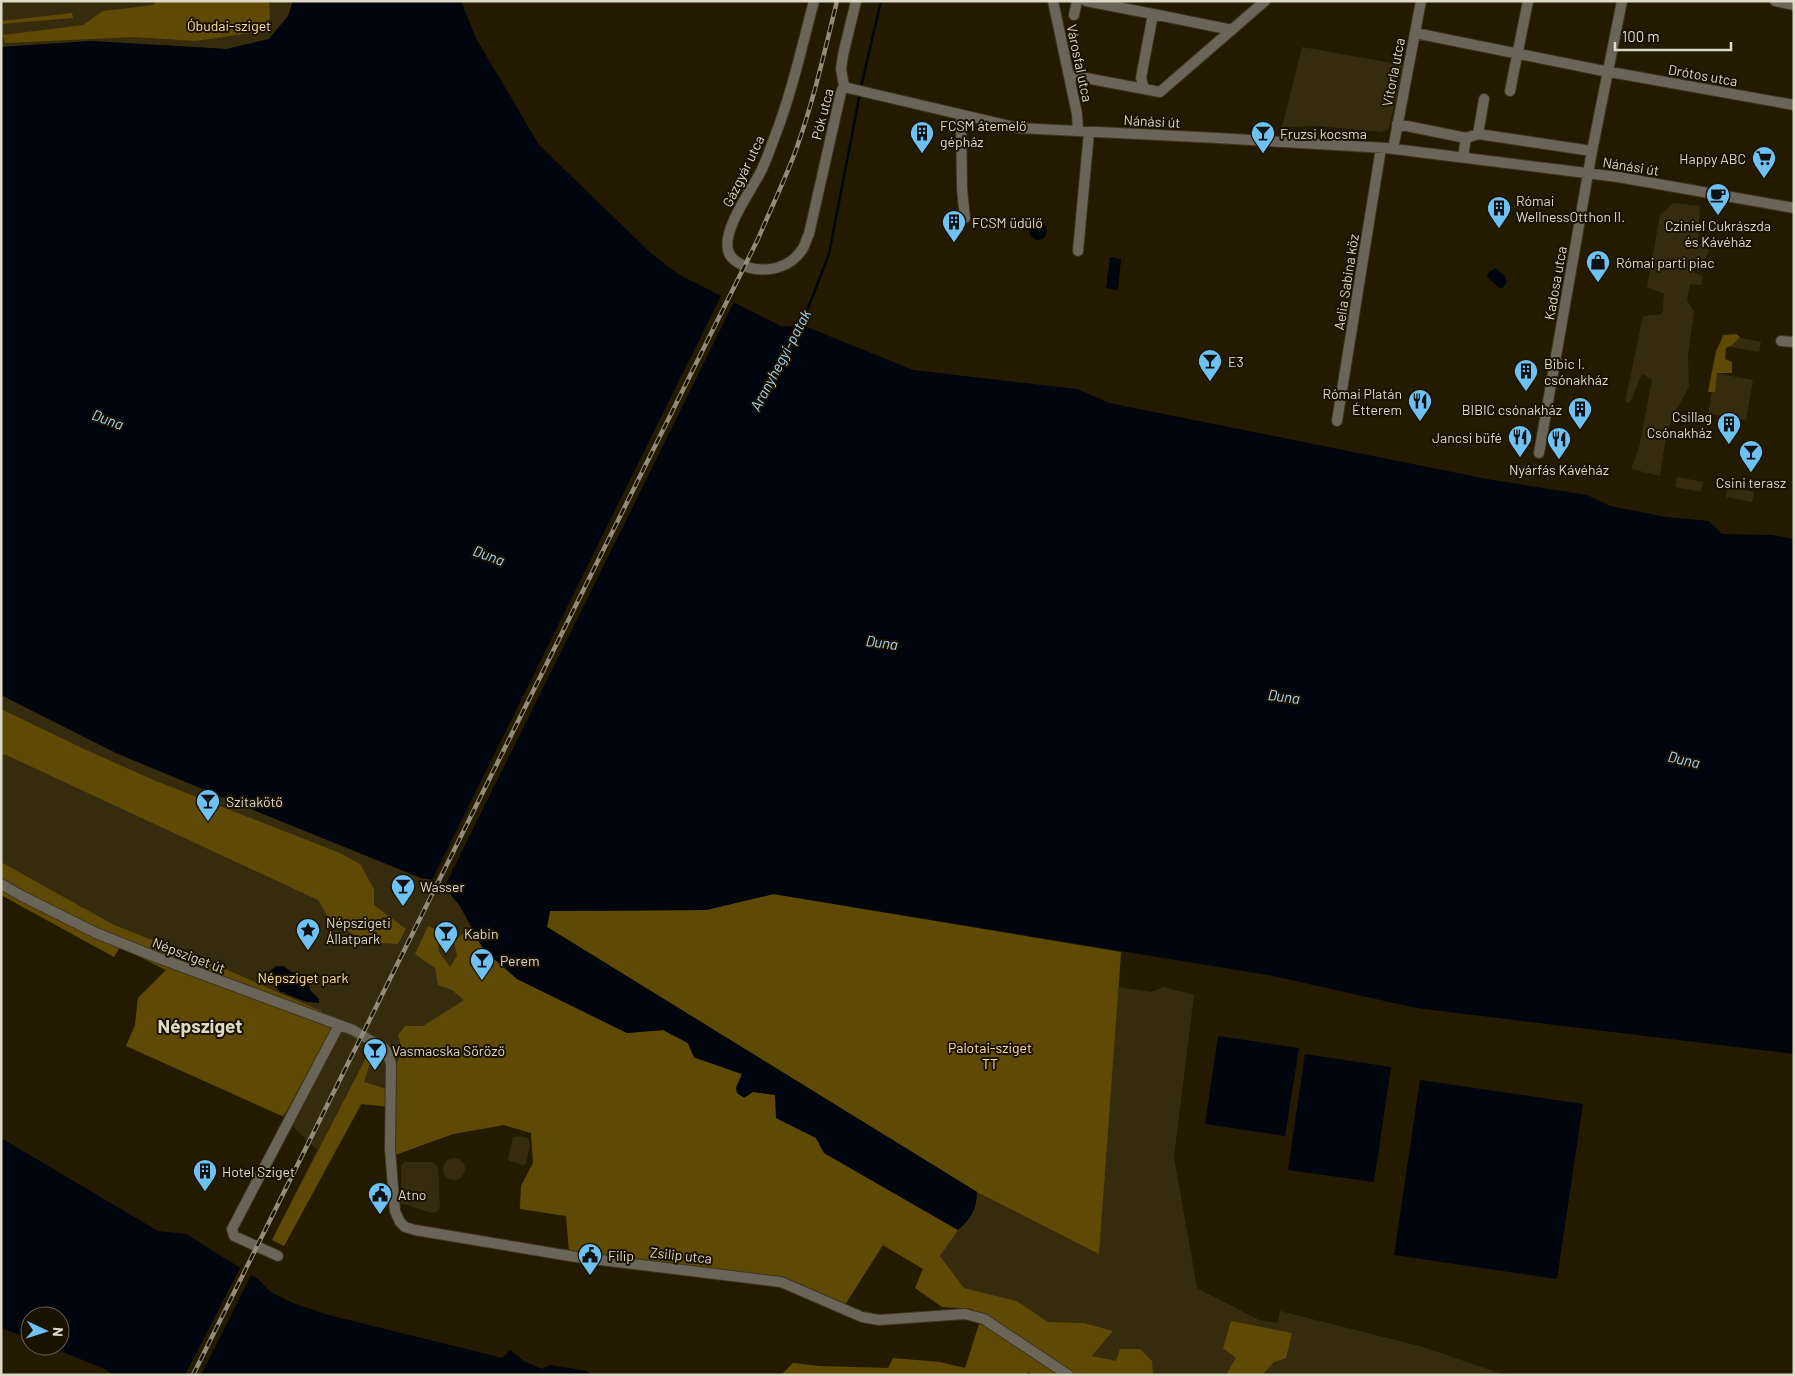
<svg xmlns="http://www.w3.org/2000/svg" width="1795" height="1376" viewBox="0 0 1795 1376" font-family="Barlow,sans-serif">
<rect width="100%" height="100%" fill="#241a00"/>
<path fill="#362c0d" d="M 1,1 L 293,1 L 288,16 L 269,39 L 227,49 L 91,41 L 1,47 Z
M 1302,47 L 1403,65 L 1389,129 L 1381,132 L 1317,126 L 1282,127 Z
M 1673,203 L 1700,206 L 1698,243 L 1709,250 L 1705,260 L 1696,260 L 1694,272 L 1703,277 L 1701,285 L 1690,284 L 1687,300 L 1694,312 L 1688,356 L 1689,386 L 1672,419 L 1666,436 L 1660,476 L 1631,469 L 1639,448 L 1652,379 L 1642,374 L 1630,403 L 1625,402 L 1643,316 L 1662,314 L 1664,294 L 1647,287 L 1660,215 Z
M 1722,334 L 1761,342 L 1759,352 L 1720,345 Z
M 1715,373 L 1753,380 L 1746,420 L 1708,414 Z
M 1677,477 L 1703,482 L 1701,492 L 1675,487 Z
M 1728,487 L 1754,492 L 1752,502 L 1726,497 Z
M 1,695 L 116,753 L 234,802 L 421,878 C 427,879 436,879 440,883 C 461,900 470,928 484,950 L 977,1192 L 1121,952 L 1119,987 L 1151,992 L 1164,987 L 1194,995 L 1174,1157 L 1197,1288 L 1259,1320 L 1278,1323 L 1280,1311 L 1423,1347 L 1505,1375 L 1153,1375 L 1116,1362 L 1092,1356 L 1113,1331 L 1084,1323 L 1048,1322 L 1017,1301 L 964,1288 L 940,1256 L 954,1234 L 923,1269 L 882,1245 L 843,1308 L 781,1282 L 569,1251 L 566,1216 L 520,1209 L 521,1186 L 533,1163 L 531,1133 L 504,1125 L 453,1134 L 395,1155 L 393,1108 L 362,1104 L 284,1246 L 272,1240 L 317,1150 L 282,1116 L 126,1046 L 135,1025 L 138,998 L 166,970 L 120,947 L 114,957 L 1,895 Z
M 520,1136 L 528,1138 L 530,1145 L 526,1164 L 523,1165 L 509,1161 L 508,1158 L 513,1137 Z
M443 1169a11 11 0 1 1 22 0a11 11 0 1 1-22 0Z
M 405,1162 L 434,1162 L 438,1167 L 440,1208 L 437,1212 L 432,1213 L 401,1203 L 401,1166 Z"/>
<path fill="#5e4a05" d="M 157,1 L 269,1 L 270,19 L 257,32 L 195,41 L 135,37 L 5,43 L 3,35 L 83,25 L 103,11 L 153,5 Z
M 72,13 L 73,18 L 1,24 L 1,21 Z
M 1736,334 L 1740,337 L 1732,345 L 1726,348 L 1725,359 L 1732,362 L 1732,373 L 1717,373 L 1715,392 L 1708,392 L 1716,351 L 1724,335 Z
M 1,709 L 86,750 L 156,781 L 340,853 L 360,864 L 374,889 L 374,905 L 406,929 L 398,944 L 365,942 L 329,919 L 318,900 L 4,754 L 1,758 Z
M 1,862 L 114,925 L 218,966 L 321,1011 L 331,1029 L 286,1112 L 282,1116 L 126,1046 L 135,1025 L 138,998 L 166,970 L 120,947 L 114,957 L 1,895 Z
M 773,894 L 1121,952 L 1099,1254 L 977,1192 L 547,927 L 550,911 L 706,910 Z
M 428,926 L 437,930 L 439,952 L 450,967 L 457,956 L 454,942 L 463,933 L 474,934 L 484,950 L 517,979 L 627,1033 L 663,1030 L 688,1043 L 694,1058 L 742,1074 L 736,1087 L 776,1095 L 776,1118 L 816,1138 L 824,1153 L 958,1230 L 940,1256 L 964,1288 L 1017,1301 L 1048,1322 L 1084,1323 L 1113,1331 L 1092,1356 L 1116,1361 L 1120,1349 L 1140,1349 L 1152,1361 L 1153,1375 L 1033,1375 L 1028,1372 L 1027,1375 L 781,1375 L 793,1363 L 819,1366 L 888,1368 L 893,1358 L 940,1362 L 965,1368 L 981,1318 L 972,1309 L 942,1307 L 915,1288 L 923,1269 L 883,1245 L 843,1308 L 781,1282 L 569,1251 L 566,1216 L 520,1209 L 521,1186 L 533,1163 L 531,1133 L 504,1125 L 453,1134 L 395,1155 L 393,1107 L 361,1104 L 284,1246 L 272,1240 L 371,1048 L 374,1050 L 364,1082 L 387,1089 L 402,1050 L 398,1035 L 405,1026 L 423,1026 L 464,1000 L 452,990 L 438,985 L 435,968 L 415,954 Z
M 1231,1321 L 1292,1333 L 1286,1358 L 1274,1362 L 1262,1375 L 1226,1375 L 1236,1358 L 1223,1348 Z"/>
<path fill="#00050e" d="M 293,1 L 461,1 L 476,38 L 539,145 L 652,254 L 678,274 L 781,326 L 807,327 L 913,370 L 1077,389 L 1109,403 L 1487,479 L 1587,495 L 1610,506 L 1666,517 L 1709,521 L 1722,534 L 1772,535 L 1794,539 L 1794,1054 L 1416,1008 L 1273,976 L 774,894 L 706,910 L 550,911 L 547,927 L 977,1192 C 977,1209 971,1219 958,1230 L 824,1153 L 816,1138 L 776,1118 L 775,1095 L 753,1092 L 744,1098 L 737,1093 L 736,1088 L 742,1074 L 694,1057 L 688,1043 L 663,1030 L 627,1033 L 517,979 L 484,950 L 460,906 L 439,881 L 421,878 L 234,802 L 116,753 L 1,695 L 1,47 L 91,41 L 227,49 L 269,39 L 288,16 Z
M1029 231a9 9 0 1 1 18 0a9 9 0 1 1-18 0Z
M 1110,257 L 1121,259 L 1118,290 L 1106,288 Z
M 1495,268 L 1504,275 L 1507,282 L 1503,288 L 1499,288 L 1487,277 L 1488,273 Z
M 276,966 L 283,966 L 292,972 L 303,975 L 308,982 L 310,990 L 319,999 L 319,1003 L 307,1002 L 285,994 L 284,992 L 281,993 L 268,978 L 264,976 Z
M 1218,1036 L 1299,1048 L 1285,1136 L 1205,1124 Z
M 1305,1054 L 1391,1067 L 1374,1182 L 1288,1170 Z
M 1420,1080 L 1583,1104 L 1557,1279 L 1394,1255 Z
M 1,1138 L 158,1231 L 186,1234 L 258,1279 L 271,1292 L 293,1303 L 325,1314 L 502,1358 L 510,1350 L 524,1361 L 542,1369 L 550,1365 L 587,1371 L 592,1375 L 114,1375 L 103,1368 L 47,1346 L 60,1346 L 60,1316 L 30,1316 L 30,1339 L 1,1328 Z"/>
<path fill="#241a00" d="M 722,294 L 735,300 L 443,890 L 438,884 L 431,882 Z
M 241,1266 L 252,1273 L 201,1375 L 185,1375 Z"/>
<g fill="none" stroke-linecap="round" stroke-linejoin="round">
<path stroke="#00050e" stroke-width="2.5" d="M 861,87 L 881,1
M 800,329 L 829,254 L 860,93"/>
<g stroke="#3e351c" stroke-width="12">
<path id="minor" d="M 814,1 C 802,46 792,92 775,136 C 770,149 766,162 759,175 C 749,193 723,230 728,250 C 729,256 733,259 737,262 C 757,275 787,271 801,251 C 805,247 806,239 809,234 L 841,92 L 844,86 L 841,69 L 843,55 L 856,1
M 1053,1 L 1077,114 L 1078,131
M 1086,1 L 1153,14
M 1775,1 L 1794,5
M 1074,15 L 1077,1
M 1415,33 L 1599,70 L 1794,105
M 1070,77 L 1075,76 L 1160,92 L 1265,1
M 844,86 L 848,88 L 1018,128 L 1217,138 L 1386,148 L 1618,177 L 1794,208
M 1144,88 L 1141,78 L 1153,14 L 1232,30
M 1510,91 L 1528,1
M 961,115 L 962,189 L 965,218
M 1397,124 L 1466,138 L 1478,134 L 1592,151
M 1478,134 L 1484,99
M 1393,149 L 1421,1
M 1463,157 L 1466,138
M 1078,251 L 1089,132
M 1781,341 L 1794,342
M 1337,421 L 1381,148
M 1539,453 L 1592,151 L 1622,1
M 1,884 L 22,896 L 96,933 L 156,957 L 353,1030 L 385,1049 L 388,1054 L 391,1064 L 390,1149 L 395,1211 L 400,1222 L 405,1227 L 415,1230 L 576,1257 L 781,1282 L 862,1317 L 879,1320 L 965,1314 L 984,1319 L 1068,1375
M 278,1256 L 234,1236 L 232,1229 L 339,1025"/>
</g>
<use href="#minor" stroke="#6a6558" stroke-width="10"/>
<g stroke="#948c78" stroke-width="4.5">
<path id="rail" d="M 193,1375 L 758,239 C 771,208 786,178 797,147 C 814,99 825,50 837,1"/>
</g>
<use href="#rail" stroke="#1b1100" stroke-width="2.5" stroke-dasharray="8" stroke-linecap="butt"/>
</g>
<defs>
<g id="building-pin" transform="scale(1.25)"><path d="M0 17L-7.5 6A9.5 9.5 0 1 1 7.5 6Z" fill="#6dc2f3" stroke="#1b1100"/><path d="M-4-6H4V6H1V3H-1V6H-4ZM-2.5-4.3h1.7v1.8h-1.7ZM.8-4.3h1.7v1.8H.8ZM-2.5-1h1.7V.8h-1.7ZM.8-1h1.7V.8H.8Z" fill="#111"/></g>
<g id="bar-pin" transform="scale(1.25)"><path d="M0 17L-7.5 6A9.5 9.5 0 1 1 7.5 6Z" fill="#6dc2f3" stroke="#1b1100"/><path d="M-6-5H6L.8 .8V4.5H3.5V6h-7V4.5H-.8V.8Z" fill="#111"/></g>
<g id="supermarket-pin" transform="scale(1.25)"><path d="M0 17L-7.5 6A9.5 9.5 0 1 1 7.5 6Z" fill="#6dc2f3" stroke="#1b1100"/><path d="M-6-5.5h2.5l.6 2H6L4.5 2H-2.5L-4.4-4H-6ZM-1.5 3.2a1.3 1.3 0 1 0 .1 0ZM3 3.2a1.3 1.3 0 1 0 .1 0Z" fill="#111"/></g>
<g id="cafe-pin" transform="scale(1.25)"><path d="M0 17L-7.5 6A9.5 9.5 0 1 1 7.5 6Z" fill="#6dc2f3" stroke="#1b1100"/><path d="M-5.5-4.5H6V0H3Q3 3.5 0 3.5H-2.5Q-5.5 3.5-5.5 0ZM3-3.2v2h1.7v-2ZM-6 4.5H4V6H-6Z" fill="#111"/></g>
<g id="shop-pin" transform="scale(1.25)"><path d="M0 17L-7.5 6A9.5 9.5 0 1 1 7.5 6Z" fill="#6dc2f3" stroke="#1b1100"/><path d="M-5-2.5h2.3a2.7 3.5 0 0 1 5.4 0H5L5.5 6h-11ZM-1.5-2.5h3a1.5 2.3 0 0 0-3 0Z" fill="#111"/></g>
<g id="restaurant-pin" transform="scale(1.25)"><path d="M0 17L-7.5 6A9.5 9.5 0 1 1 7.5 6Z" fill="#6dc2f3" stroke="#1b1100"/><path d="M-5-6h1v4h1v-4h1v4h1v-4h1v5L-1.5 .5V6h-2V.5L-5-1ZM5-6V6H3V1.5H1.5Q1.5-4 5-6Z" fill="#111"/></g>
<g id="sight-pin" transform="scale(1.25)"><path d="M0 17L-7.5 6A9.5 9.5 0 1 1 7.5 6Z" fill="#6dc2f3" stroke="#1b1100"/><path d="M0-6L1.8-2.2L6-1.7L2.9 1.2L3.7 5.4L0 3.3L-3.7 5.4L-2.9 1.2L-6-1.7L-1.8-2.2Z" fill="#111"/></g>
<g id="civic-pin" transform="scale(1.25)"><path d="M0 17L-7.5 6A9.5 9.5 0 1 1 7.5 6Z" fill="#6dc2f3" stroke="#1b1100"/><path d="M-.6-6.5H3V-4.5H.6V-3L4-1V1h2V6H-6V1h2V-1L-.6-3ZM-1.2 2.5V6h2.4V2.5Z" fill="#111"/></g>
</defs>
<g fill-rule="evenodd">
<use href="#building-pin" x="922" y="133"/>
<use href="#bar-pin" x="1263" y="133"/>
<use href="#supermarket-pin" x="1764" y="158"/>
<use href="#cafe-pin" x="1718" y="195"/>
<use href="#building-pin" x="1499" y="208"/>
<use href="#building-pin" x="954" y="222"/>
<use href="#shop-pin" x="1598" y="262"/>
<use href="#bar-pin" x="1210" y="361"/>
<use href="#building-pin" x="1526" y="371"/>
<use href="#restaurant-pin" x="1420" y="401"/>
<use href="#building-pin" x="1580" y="409"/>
<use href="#building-pin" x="1729" y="424"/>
<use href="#restaurant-pin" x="1520" y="437"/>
<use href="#restaurant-pin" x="1559" y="439"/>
<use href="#bar-pin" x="1751" y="452"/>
<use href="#bar-pin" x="208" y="801"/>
<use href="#bar-pin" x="403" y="886"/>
<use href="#sight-pin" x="308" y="930"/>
<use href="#bar-pin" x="446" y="933"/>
<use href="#bar-pin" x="482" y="960"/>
<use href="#bar-pin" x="375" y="1050"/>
<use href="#building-pin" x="205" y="1171"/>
<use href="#civic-pin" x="380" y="1194"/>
<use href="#civic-pin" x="590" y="1255"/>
</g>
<g text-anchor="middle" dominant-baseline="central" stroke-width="4" stroke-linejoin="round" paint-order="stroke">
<g font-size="14" fill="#fae09c" stroke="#1b1100">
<text x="229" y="25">Óbudai-sziget</text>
<text x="303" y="977">Népsziget park</text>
<text x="990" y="1047">Palotai-sziget<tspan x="990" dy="16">TT</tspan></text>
</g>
<g font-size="14" fill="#dfd9c8" stroke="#1b1100">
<text transform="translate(1080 63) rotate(78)">Városfal utca</text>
<text transform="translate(1393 72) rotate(-79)">Vitorla utca</text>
<text transform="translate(1703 75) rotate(10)">Drótos utca</text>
<text transform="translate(822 114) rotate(-76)">Pók utca</text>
<text transform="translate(1152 121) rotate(3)">Nánási út</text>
<text transform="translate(1631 166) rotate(9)">Nánási út</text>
<text transform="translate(743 171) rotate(-64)">Gázgyár utca</text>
<text transform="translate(1346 282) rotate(-81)">Aelia Sabina köz</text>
<text transform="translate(1555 283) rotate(-80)">Kadosa utca</text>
<text transform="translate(189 955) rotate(21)">Népsziget út</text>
<text transform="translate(681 1255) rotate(6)">Zsilip utca</text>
</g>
<g font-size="14" fill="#dfd9c8" stroke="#1b1100" text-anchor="start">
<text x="940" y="125">FCSM átemelő<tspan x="940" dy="16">gépház</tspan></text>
<text x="1280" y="133">Fruzsi kocsma</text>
<text x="1746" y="158" text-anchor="end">Happy ABC</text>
<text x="1516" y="200">Római<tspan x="1516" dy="16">WellnessOtthon II.</tspan></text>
<text x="972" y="222">FCSM üdülő</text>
<text x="1718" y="225" text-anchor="middle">Cziniel Cukrászda<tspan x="1718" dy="16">és Kávéház</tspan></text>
<text x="1616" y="262">Római parti piac</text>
<text x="1228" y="361">E3</text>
<text x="1544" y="363">Bibic I.<tspan x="1544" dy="16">csónakház</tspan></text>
<text x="1402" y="393" text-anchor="end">Római Platán<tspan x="1402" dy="16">Étterem</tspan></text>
<text x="1562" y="409" text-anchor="end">BIBIC csónakház</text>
<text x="1712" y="416" text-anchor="end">Csillag<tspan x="1712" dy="16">Csónakház</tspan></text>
<text x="1502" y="437" text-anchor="end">Jancsi büfé</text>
<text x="1559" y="469" text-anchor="middle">Nyárfás Kávéház</text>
<text x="1751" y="482" text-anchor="middle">Csini terasz</text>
<text x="226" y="801">Szitakötő</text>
<text x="420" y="886">Wasser</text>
<text x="326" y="922">Népszigeti<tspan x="326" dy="16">Állatpark</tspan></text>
<text x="464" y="933">Kabin</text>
<text x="500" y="960">Perem</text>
<text x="392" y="1050">Vasmacska Söröző</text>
<text x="222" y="1171">Hotel Sziget</text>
<text x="398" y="1194">Atno</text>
<text x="608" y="1255">Filip</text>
</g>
<g font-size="15" font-style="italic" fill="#a3d5f4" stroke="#1b1100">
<text transform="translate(780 360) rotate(-62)">Aranyhegyi-patak</text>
<text transform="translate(108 419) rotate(20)">Duna</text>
<text transform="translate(489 555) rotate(20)">Duna</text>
<text transform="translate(882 642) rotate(8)">Duna</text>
<text transform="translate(1284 696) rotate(8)">Duna</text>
<text transform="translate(1684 759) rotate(13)">Duna</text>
</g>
<g font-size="19" font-weight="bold" fill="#dfd9c8" stroke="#1b1100">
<text x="200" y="1025">Népsziget</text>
</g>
</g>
<rect width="1795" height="1376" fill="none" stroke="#dfd9c8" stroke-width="5"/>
<g transform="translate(45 1331) rotate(94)"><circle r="24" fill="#1b1100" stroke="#696150"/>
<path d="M0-4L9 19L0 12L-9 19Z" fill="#6dc2f3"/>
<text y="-8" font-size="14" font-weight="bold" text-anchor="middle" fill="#dfd9c8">N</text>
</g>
<path d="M1615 42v8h116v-8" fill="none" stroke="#dfd9c8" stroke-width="2.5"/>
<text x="1622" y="42" font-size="15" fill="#dfd9c8" stroke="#1b1100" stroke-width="4" paint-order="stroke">100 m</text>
</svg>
